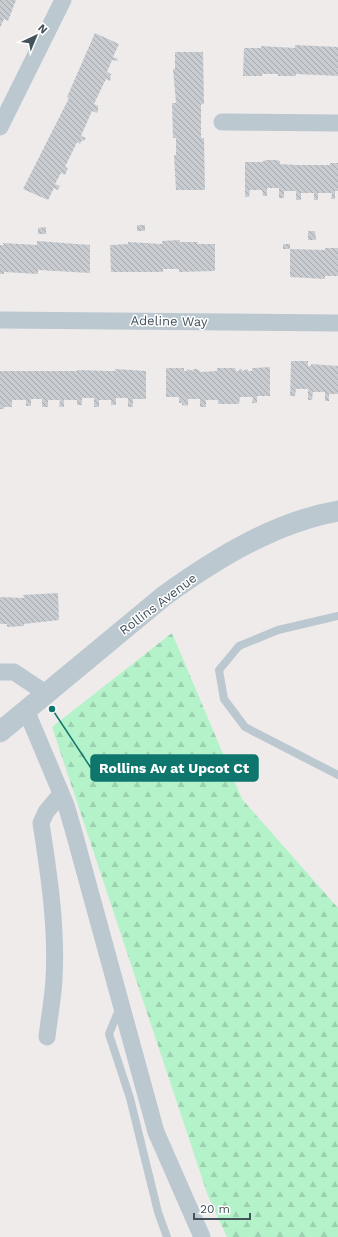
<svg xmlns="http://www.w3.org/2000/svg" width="338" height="1237" viewBox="0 0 338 1237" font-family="'Work Sans',sans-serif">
<defs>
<pattern id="forest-firs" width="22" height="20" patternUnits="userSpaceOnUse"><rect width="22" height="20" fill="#b4f2c9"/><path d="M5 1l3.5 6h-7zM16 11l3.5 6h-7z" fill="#9cd1af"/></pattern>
<pattern id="building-back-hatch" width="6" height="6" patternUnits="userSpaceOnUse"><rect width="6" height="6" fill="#c8ccd1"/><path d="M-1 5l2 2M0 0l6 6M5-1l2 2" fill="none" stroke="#a4a8ad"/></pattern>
</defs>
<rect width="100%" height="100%" fill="#efebeb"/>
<path fill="url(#forest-firs)" d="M 172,633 L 242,799 L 338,908 L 338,1237 L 227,1237 L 208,1196 L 52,727 Z"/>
<path fill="url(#building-back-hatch)" d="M 0,0 L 16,0 L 8,21 L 4,19 L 0,28 Z
M 95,33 L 119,44 L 113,57 L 118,59 L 117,61 L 112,60 L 107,72 L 111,74 L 110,77 L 111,77 L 110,81 L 106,79 L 94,104 L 98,106 L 98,110 L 97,113 L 92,111 L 81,136 L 86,138 L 84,141 L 82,140 L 80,144 L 77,142 L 65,167 L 68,168 L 65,175 L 61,173 L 55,184 L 60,186 L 58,190 L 54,188 L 48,200 L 23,189 L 69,98 L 67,97 Z
M 295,45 L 338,47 L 338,76 L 296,74 L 296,76 L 278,76 L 278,74 L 262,74 L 262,76 L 243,76 L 244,48 L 261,48 L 261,46 L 295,48 Z
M 175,52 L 203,52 L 204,104 L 201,104 L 201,138 L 204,138 L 205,190 L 176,190 L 174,155 L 176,155 L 176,138 L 173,138 L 172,103 L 176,103 L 173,69 L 175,69 Z
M 266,160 L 276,160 L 280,161 L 280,164 L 297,165 L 330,165 L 330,163 L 338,163 L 338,191 L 335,191 L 335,199 L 331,199 L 332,193 L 318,193 L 318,200 L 314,200 L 314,193 L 301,193 L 301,200 L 296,200 L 296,191 L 284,191 L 284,198 L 279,198 L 279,188 L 267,188 L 267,196 L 263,196 L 262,190 L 250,190 L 249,197 L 245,197 L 245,162 L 262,162 Z
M 137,225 L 145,225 L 145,231 L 137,231 Z
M 46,227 L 46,234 L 38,234 L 38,228 Z
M 308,231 L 315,231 L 316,240 L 308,240 Z
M 180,240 L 180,242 L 198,242 L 197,244 L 215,244 L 215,271 L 179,272 L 179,269 L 163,269 L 163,272 L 111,272 L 110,245 L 128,244 L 128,242 L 162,244 L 162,241 Z
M 37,241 L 90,245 L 90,273 L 38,270 L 38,274 L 4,272 L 4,274 L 0,274 L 0,245 L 4,245 L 3,243 L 37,245 Z
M 283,244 L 290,244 L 290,249 L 283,249 Z
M 325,248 L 338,248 L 338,276 L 325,276 L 325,279 L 290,277 L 290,249 L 325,250 Z
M 291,361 L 308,361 L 308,366 L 311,366 L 311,364 L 338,366 L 338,394 L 329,394 L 329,401 L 325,401 L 325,392 L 313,392 L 312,400 L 308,400 L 308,389 L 296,389 L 295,396 L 290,396 Z
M 270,367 L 270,396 L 257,396 L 257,403 L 252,403 L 253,397 L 240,397 L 239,404 L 218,404 L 218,400 L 206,400 L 206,407 L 200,407 L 200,399 L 188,399 L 188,406 L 182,405 L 182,403 L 179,403 L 179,397 L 166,397 L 166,368 L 184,368 L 184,371 L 187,371 L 187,369 L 193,371 L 193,369 L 197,369 L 201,372 L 217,371 L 217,368 L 235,368 L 236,371 L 239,371 L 239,369 L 242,369 L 242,371 L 248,369 L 248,371 L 252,371 L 252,368 Z
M 115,369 L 146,371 L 146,399 L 133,399 L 133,407 L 128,407 L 128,398 L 116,398 L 116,405 L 111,405 L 111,400 L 99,400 L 99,407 L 94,407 L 94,398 L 82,398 L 82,405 L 77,405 L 77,400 L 64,400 L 64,407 L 59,407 L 60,400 L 48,400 L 48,407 L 42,407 L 42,399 L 31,399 L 31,406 L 26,406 L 26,400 L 12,400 L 12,407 L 4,407 L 4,409 L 0,409 L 0,371 L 77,371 L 77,370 L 110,371 L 115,371 Z
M 58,593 L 59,620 L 24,624 L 24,626 L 7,627 L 7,624 L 0,624 L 0,597 L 24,598 L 23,595 Z"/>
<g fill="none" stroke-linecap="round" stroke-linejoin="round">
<path stroke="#bbc8d0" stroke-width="8" d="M 338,616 L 278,630 L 239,646 L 219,670 L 224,699 L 245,727 L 338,775
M 120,1007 L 109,1034 L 130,1098 L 158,1212 L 167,1237"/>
<path stroke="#bbc8d0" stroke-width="17" d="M 222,122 L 338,123
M 0,127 L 63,0
M 0,320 L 338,323
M 0,672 L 14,672 L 47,694
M 26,710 L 66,805 L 73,829 L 156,1132 L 202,1237
M 47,1037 C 49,1018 53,999 54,979 C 57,927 49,875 41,823 L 46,812 L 61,794"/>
<path stroke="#bbc8d0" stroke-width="21" d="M 0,732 L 164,596 C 215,559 275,522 338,511"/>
</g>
<g text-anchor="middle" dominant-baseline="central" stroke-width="3" stroke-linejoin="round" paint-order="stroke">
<g font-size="13" fill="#43515a" stroke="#fff">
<text transform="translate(169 321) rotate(1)">Adeline Way</text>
<text transform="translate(158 604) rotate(-37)">Rollins Avenue</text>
</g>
</g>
<path fill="none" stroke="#0f766e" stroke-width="1.5" d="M52 709L91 768"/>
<circle fill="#0f766e" stroke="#fff" stroke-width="1.5" cx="52" cy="709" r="4"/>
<rect fill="#0f766e" stroke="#0f766e" stroke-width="1.5" x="91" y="755" width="167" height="26" rx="4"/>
<g font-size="14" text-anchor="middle" font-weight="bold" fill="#fff">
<text x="174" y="773">Rollins Av at Upcot Ct</text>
</g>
<g transform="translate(36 36) rotate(44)" stroke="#ffffff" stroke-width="3" paint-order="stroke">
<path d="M0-3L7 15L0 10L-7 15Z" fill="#43515a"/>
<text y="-6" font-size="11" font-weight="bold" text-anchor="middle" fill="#43515a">N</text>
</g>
<path d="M194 1213v6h56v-6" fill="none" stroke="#43515a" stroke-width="2"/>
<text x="200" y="1213" font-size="12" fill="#43515a" stroke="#ffffff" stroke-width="3" paint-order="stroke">20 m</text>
</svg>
